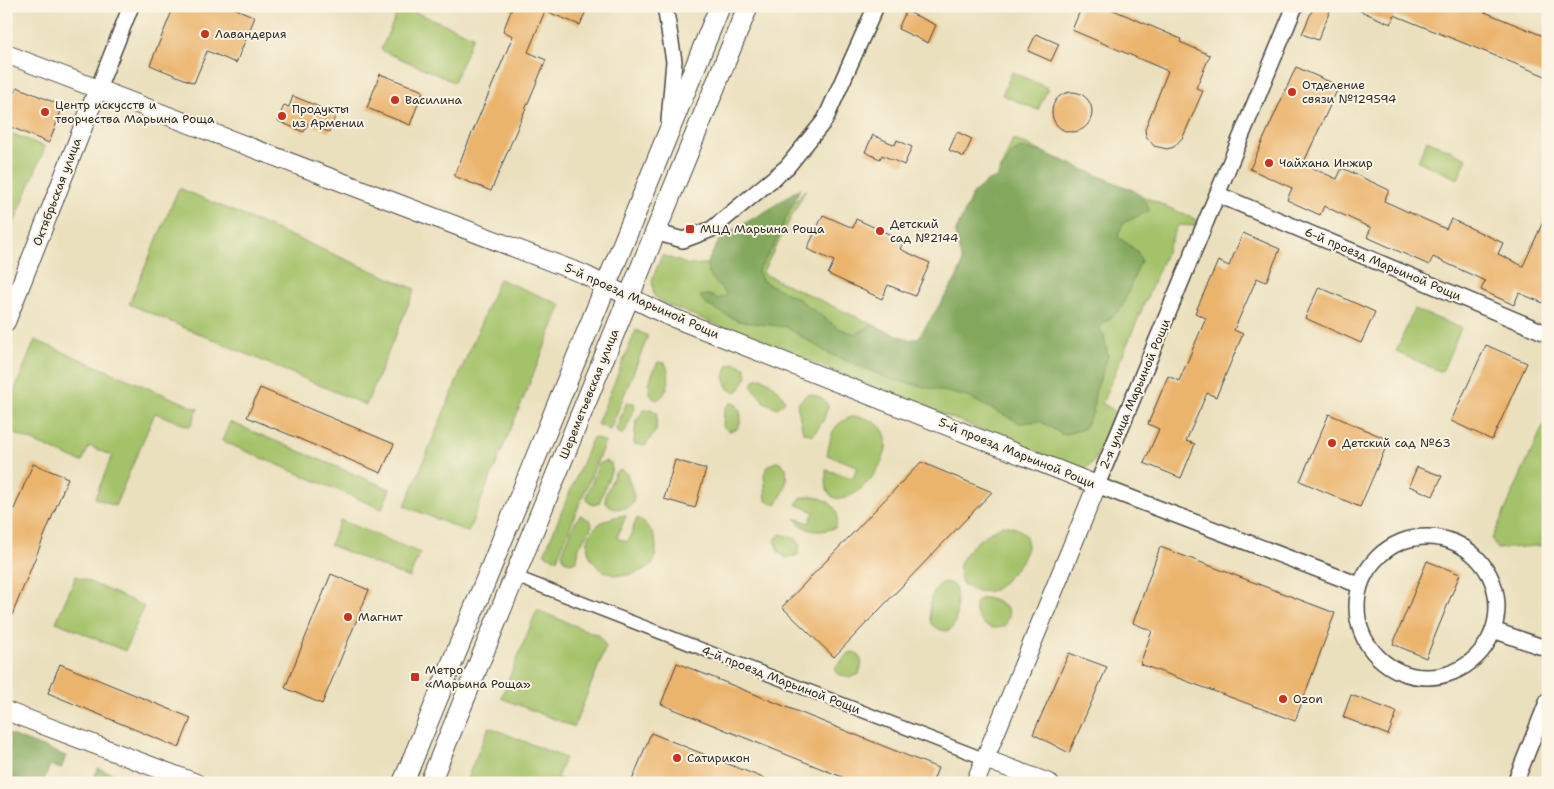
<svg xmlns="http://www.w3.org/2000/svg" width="1554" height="789" viewBox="0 0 1554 789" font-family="'Shantell Sans',sans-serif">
<rect width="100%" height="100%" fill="#fcf5e5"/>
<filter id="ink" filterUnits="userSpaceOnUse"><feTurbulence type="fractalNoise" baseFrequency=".02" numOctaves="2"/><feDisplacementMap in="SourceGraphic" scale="10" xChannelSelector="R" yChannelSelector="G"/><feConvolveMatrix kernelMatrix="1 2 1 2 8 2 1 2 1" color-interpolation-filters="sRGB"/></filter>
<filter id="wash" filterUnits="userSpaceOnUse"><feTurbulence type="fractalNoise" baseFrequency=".0096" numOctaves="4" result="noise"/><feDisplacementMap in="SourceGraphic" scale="20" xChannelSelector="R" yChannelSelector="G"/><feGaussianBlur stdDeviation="1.12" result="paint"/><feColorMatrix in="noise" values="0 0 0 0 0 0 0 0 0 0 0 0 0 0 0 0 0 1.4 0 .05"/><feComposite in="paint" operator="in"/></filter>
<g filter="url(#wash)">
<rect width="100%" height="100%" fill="#ebe0be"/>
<path fill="#a4c269" stroke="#68764a" d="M 400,6 L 473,36 L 454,82 L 381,50 Z
M 1012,72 L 1048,88 L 1038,110 L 1002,95 Z
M 6,131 L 45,147 L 6,243 Z
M 1013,139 L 1197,220 L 1195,226 L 1178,225 L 1102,403 L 1115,411 L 1095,460 L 1085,469 L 1070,465 L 670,306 L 654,296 L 652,280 L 662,255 L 689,265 L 721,263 L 763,238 L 806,189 L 762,273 L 927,350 Z
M 1427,140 L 1467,158 L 1458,179 L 1418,161 Z
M 179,188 L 415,289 L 366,405 L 129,304 Z
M 499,279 L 562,305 L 468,532 L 405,506 Z
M 1414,309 L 1461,328 L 1442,372 L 1396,352 Z
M 636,330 L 648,336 L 610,430 L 597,424 Z
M 35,340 L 198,409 L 190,427 L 155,413 L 115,506 L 95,498 L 112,456 L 89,446 L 82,462 L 6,430 L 6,411 Z
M 658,362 L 665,363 C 672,376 669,395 656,400 C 643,393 652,372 658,362 Z
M 735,363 L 745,367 L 747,376 L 739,390 L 735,392 L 728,389 L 724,377 L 728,365 Z
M 761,378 C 770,380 782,393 785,401 L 778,408 L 764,402 L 752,387 L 754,380 Z
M 807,394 C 816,395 823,397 828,406 L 823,421 L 813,435 L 803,432 L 797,404 Z
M 627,402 L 634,403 L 635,408 L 625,432 L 622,434 L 617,432 L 616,428 Z
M 730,403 L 736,404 C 742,414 743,420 736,430 L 728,431 L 723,426 L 724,410 Z
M 651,409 L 657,413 L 656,431 L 645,446 L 634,444 L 636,421 L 644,410 Z
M 1548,415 L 1548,545 L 1497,549 L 1492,539 Z
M 853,416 C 935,424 842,531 827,489 C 826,484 826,476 826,470 L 853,478 L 857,466 L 827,455 C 832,433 831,425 853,416 Z
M 230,422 L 390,489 L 382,509 L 222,441 Z
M 593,437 L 605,442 L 557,559 L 544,554 Z
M 605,461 L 611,463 L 612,469 L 599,503 L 594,505 L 588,502 L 586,497 L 599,464 Z
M 776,462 L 781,463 L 786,468 C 788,482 785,491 777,503 L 772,504 L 766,501 L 764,474 L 769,465 Z
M 621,470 L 627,474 L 634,495 L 633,503 L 627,508 L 613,509 L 605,502 L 606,494 L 615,473 Z
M 811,496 C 830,499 843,510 835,528 C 818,533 806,533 795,518 L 809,523 L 814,512 L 796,504 L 801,498 Z
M 580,515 L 591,521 L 592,526 L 579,547 L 577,561 L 570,563 L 564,560 L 562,554 L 574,524 Z
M 626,515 L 617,538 L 628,542 L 637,518 C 655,529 660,544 653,564 C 595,605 554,523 626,515 Z
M 340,520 L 420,553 L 409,578 L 330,545 Z
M 1003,525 C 1040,530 1028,554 1011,574 C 1004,581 999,589 990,591 C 980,593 972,590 964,586 C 947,558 981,537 1003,525 Z
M 781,534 L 796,539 L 800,544 L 798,555 L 786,558 L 779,553 L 774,540 Z
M 76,576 L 144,606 L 125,651 L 56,622 Z
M 943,582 L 949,583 L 955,587 C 958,605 961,647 931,624 C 928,608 929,592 943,582 Z
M 986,598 L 996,601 L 1008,609 L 1009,617 L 1005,626 C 989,633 974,621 975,603 L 980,599 Z
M 537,610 L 600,636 L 606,647 L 574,727 L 501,698 Z
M 854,652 L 858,654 L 862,663 L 859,674 L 850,678 L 836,673 L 835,668 L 849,653 Z
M 489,727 L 565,758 L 557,778 L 569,783 L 465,783 Z"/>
<path fill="#83a85d" stroke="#576a44" d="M 1021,148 L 1042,152 L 1135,191 L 1148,205 L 1149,211 L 1123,223 L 1118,237 L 1137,251 L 1141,260 L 1121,309 L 1099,328 L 1104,336 L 1108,356 L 1095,393 L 1093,413 L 1083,429 L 1063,435 L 1040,421 L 1020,423 L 968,397 L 890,379 L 828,353 L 786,327 L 738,321 L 705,304 L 700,296 L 709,295 L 718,299 L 727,295 L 708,273 L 707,263 L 721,237 L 768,210 L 800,188 L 774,245 L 758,271 L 762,280 L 770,285 L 797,298 L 838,328 L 856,334 L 872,325 L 910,340 L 919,337 L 960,273 L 962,263 L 955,233 L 973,193 L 988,181 L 997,178 L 1012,153 Z
M 6,733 L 66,756 L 61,769 L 50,765 L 43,783 L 6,783 Z
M 98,768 L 121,777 L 119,783 L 92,783 Z"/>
<g id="blocks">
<path fill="#ebb46d" d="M 174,6 L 229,6 L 255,17 L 236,63 L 207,51 L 194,83 L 150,65 Z
M 513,6 L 588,6 L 580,25 L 545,11 L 528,52 L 546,60 L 491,191 L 454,176 L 513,36 L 503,31 Z
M 1082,6 L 1104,6 L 1181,39 L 1180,42 L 1210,55 L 1196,88 L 1203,91 L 1183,137 L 1174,147 L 1167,149 L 1154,146 L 1146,136 L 1145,129 L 1168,71 L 1072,30 Z
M 1314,6 L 1332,6 L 1318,40 L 1302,34 Z
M 1349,6 L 1470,6 L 1548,38 L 1548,77 L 1394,15 L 1391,24 Z
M 906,11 L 936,25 L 928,43 L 898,29 Z
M 1036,34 L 1059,44 L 1051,61 L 1028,51 Z
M 1296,67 L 1339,86 L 1303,164 L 1337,179 L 1342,168 L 1389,190 L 1384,201 L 1446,229 L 1451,219 L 1503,243 L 1498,254 L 1523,266 L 1548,211 L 1548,305 L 1519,293 L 1514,305 L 1481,290 L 1485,281 L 1433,257 L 1429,265 L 1367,237 L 1371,228 L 1324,206 L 1320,215 L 1287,200 L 1292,188 L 1250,169 Z
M 380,74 L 423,91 L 410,125 L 367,108 Z
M 17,87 L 63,106 L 49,143 L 6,125 L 6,97 L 12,100 Z
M1052 112a20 20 0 1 1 40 0a20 20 0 1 1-40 0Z
M 293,96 L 336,114 L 329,132 L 308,123 L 304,132 L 278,121 L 284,105 L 289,107 Z
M 957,132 L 972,139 L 964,157 L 949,150 Z
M 873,135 L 895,145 L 897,140 L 912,147 L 904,165 L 882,155 L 880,159 L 865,152 Z
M 823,215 L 853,228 L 856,219 L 904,241 L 900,249 L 930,263 L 915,296 L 888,285 L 882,299 L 828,274 L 834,261 L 807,249 Z
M 1243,233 L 1280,249 L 1266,282 L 1257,278 L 1234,330 L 1243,334 L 1216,397 L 1207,393 L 1186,441 L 1195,444 L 1181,478 L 1144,463 L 1159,429 L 1148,424 L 1168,376 L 1179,381 L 1206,318 L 1195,313 L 1218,261 L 1229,266 Z
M 1319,287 L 1375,312 L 1361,343 L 1305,318 Z
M 1486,345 L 1527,363 L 1492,440 L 1451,421 Z
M 260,388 L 394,444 L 381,473 L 247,417 Z
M 1329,414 L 1389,440 L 1360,507 L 1300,481 Z
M 675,460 L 706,469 L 695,508 L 664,499 Z
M 921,462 L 992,492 L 834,657 L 782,607 Z
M 33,464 L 68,478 L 7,627 L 6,528 Z
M 1417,467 L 1442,476 L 1433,496 L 1409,486 Z
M 1160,547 L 1335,613 L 1295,721 L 1140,664 L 1152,631 L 1133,623 Z
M 1427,561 L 1460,574 L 1426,658 L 1393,644 Z
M 331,574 L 369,590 L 322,704 L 285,688 Z
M 1069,653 L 1107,667 L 1069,753 L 1033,734 Z
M 677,663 L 938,768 L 932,783 L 857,783 L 661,704 Z
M 60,664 L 191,718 L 179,748 L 48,693 Z
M 1351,695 L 1397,712 L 1388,735 L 1343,717 Z
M 651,733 L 773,782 L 773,783 L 631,783 Z"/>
</g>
</g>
<g filter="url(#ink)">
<use href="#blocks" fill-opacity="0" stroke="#484641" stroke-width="1"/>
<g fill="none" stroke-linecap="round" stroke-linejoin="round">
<g stroke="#484641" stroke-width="14">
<path id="pedestrian" d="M 514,576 L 985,759"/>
</g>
<g stroke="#484641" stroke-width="18">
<path id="minor" d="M 665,6 L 674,61 L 669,121
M 1295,6 L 1097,485 L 1359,585
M 98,89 L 131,6
M 1219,195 L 1548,334
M 655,232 L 683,240 L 712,229 L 787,167 L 825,120 L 876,6
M1357 607a70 70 0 1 1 140 0a70 70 0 1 1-140 0Z
M 1493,630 L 1548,649
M 1515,783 L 1548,700"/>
</g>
<g stroke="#484641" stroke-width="20">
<path id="tertiary" d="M 6,54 L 583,274 L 666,315 L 1097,485 L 975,783
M 6,322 L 98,89
M 6,711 L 196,783
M 985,759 L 1049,783"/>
</g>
<g stroke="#484641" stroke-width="22">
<path id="secondary" d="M 403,783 L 720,6
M 430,783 L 748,6"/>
</g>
<use href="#pedestrian" stroke="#fff" stroke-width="11"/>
<use href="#minor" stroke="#fff" stroke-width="15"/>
<use href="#tertiary" stroke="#fff" stroke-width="18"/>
<use href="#secondary" stroke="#fff" stroke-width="20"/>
</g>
</g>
<g fill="#c8321e" stroke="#fcf5e5" stroke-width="2">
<circle cx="205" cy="34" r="5"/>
<circle cx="1292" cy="92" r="5"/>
<circle cx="395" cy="100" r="5"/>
<circle cx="45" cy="112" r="5"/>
<circle cx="282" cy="116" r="5"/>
<circle cx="1269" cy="163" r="5"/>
<rect x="685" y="224" width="10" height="10" rx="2.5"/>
<circle cx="880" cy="231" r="5"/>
<circle cx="1332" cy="443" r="5"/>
<circle cx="348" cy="617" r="5"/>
<rect x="410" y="672" width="10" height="10" rx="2.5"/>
<circle cx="1283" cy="699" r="5"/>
<circle cx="677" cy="758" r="5"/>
</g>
<g text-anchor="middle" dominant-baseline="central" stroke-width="4" stroke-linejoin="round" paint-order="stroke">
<g font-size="12" fill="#2b2b2b" stroke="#fcf5e5" text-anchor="start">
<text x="215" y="34">Лавандерия</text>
<text x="1302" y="85">Отделение<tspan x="1302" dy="14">связи №129594</tspan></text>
<text x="405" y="100">Василина</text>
<text x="55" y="105">Центр искусств и<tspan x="55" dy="14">творчества Марьина Роща</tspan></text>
<text x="292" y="109">Продукты<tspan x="292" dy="14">из Армении</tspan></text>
<text x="1279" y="163">Чайхана Инжир</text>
<text x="890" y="224">Детский<tspan x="890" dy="14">сад №2144</tspan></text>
<text x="700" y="229">МЦД Марьина Роща</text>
<text x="1342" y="443">Детский сад №63</text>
<text x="358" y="617">Магнит</text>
<text x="425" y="670">Метро<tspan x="425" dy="14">«Марьина Роща»</tspan></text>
<text x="1293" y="699">Ozon</text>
<text x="687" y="758">Сатирикон</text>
</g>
<g font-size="12" fill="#2b2b2b" stroke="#fcf5e5">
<text transform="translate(57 192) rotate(-69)">Октябрьская улица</text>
<text transform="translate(1383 264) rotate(23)">6-й проезд Марьиной Рощи</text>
<text transform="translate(642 301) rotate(24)">5-й проезд Марьиной Рощи</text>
<text transform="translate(589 394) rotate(-68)">Шереметьевская улица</text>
<text transform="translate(1135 394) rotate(-67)">2-я улица Марьиной Рощи</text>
<text transform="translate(1017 453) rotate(22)">5-й проезд Марьиной Рощи</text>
<text transform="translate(781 680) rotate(21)">4-й проезд Марьиной Рощи</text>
</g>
</g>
<rect width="1554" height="789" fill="none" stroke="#fcf5e5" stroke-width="25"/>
</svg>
